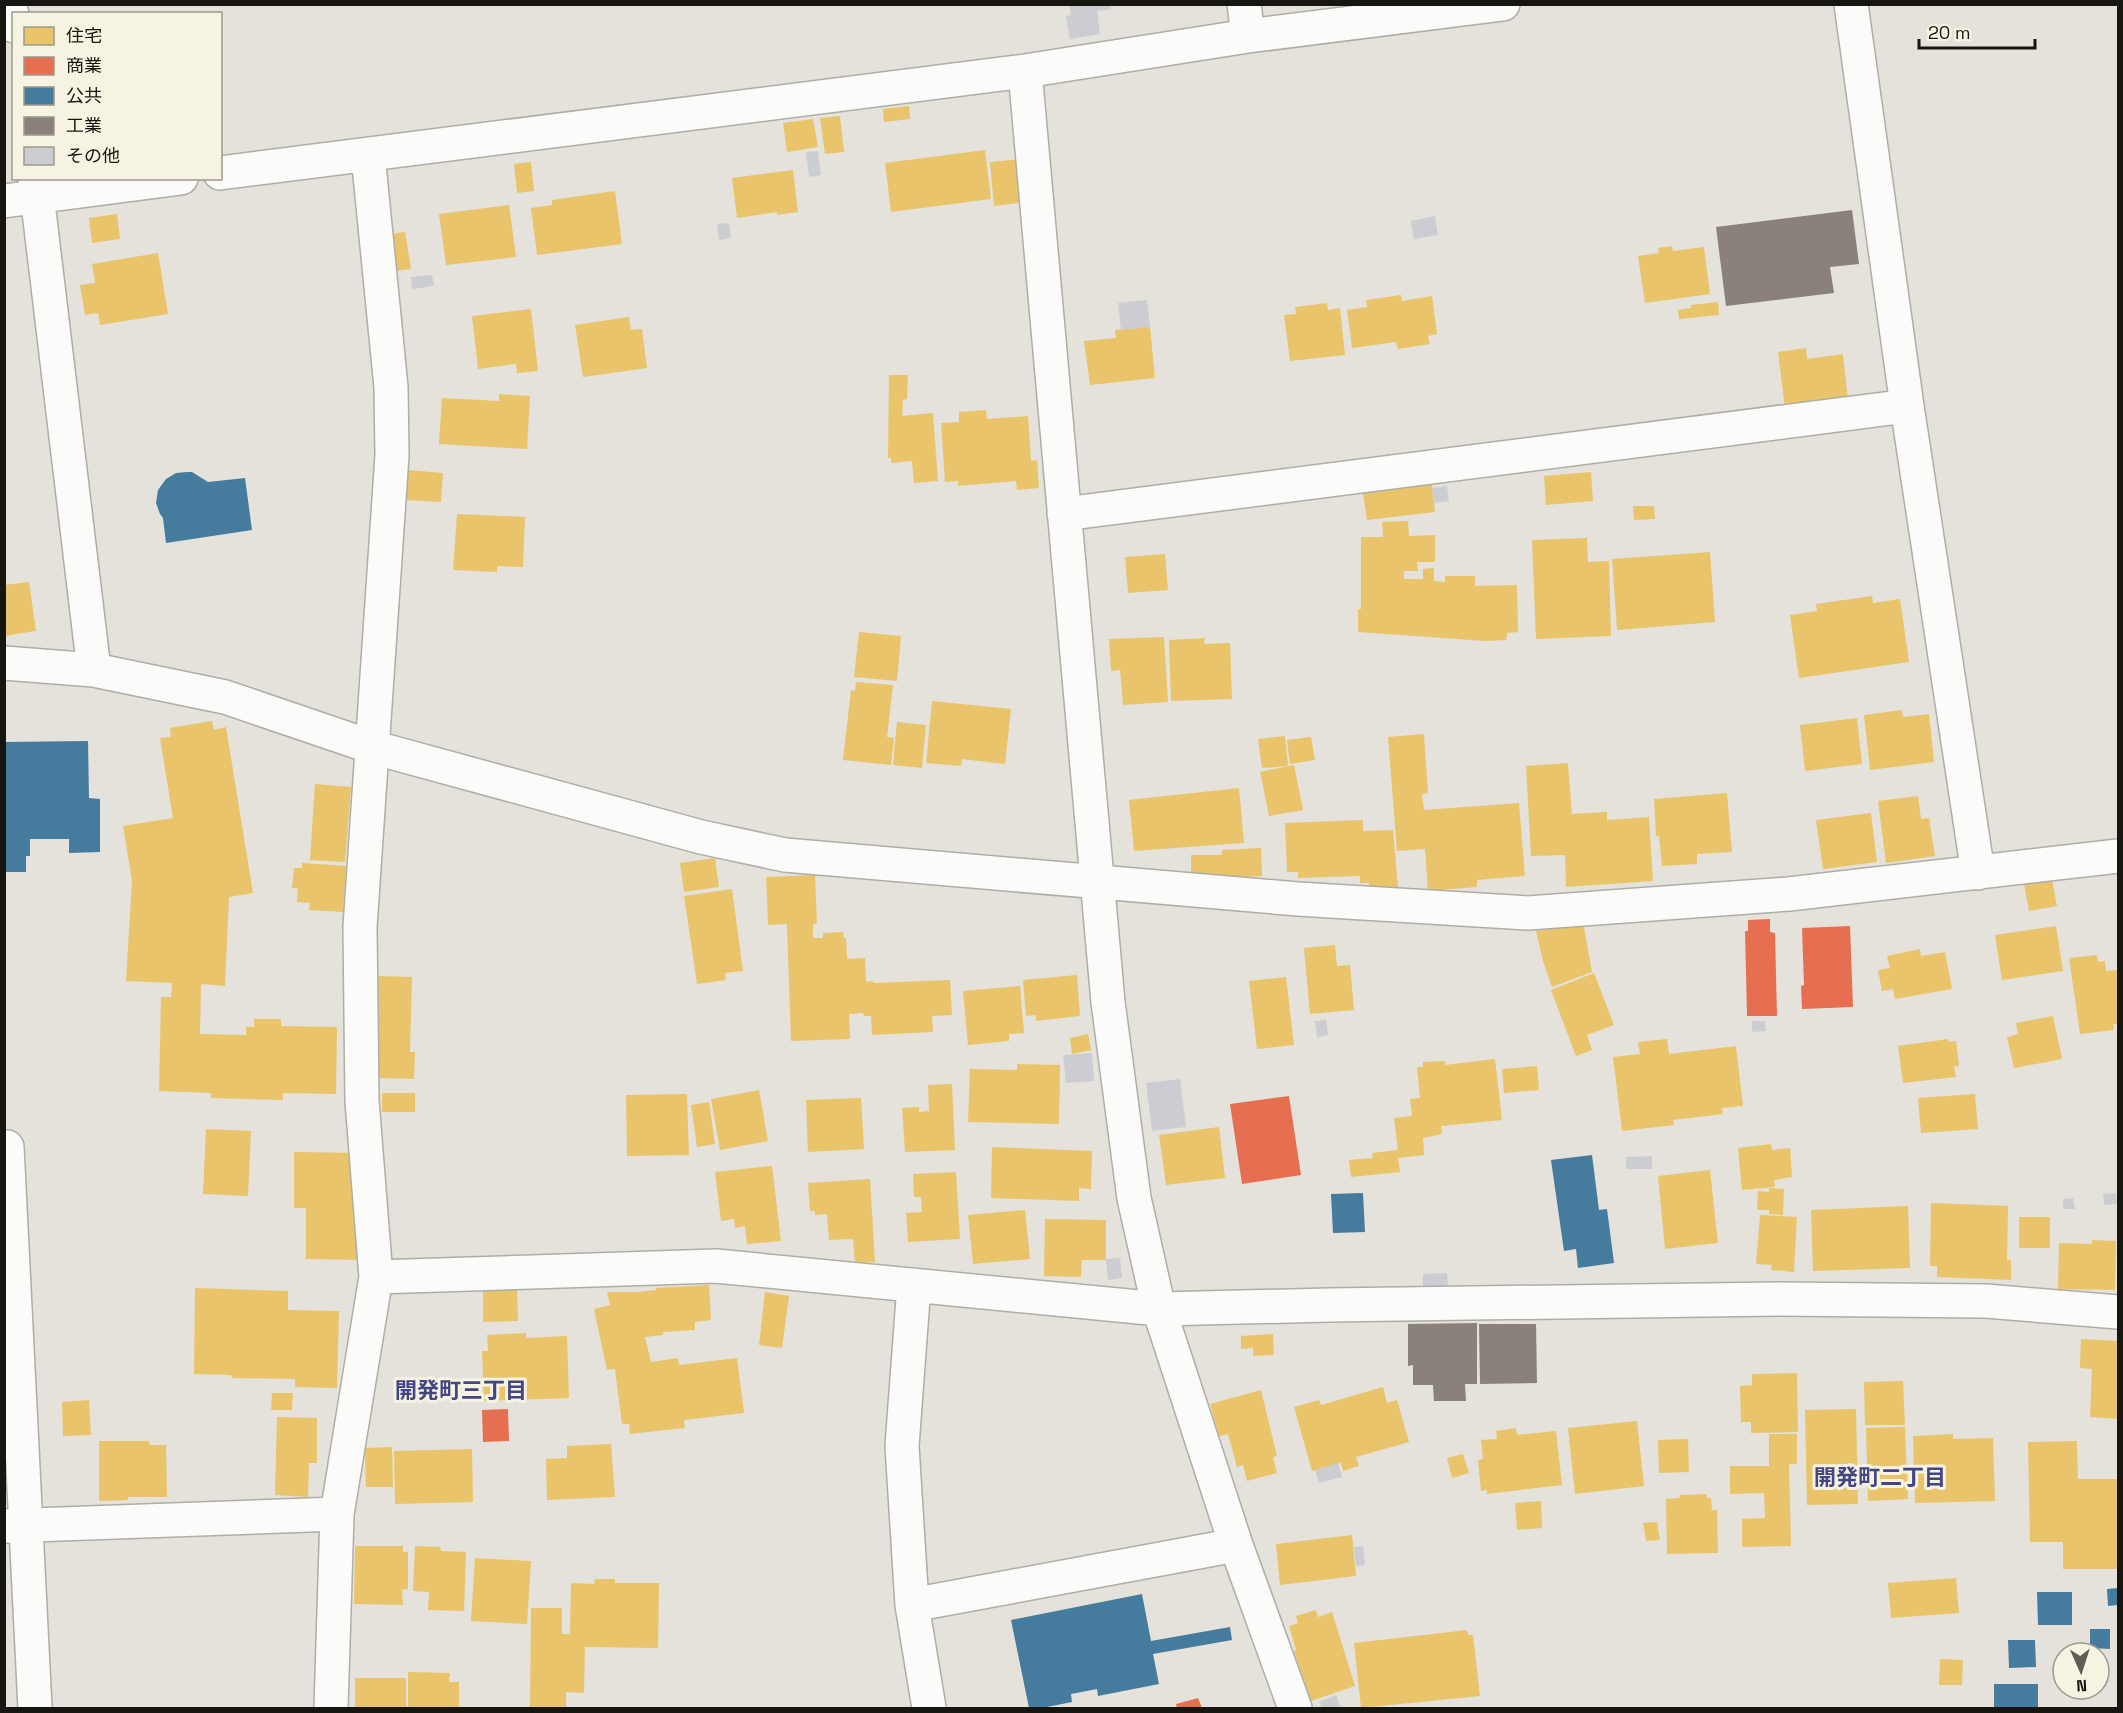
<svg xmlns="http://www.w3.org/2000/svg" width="2123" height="1713" viewBox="0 0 2123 1713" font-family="'Space Grotesk','Noto Sans JP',sans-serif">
<rect width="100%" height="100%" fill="#e4e2da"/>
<path fill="#e9c46a" d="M 909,106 L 910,119 L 884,122 L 883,109 Z
M 840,116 L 844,152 L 825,154 L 820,118 Z
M 813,119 L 818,147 L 787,152 L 783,123 Z
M 985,150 L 991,199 L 891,212 L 885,163 Z
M 1021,159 L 1026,202 L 994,206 L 990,162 Z
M 531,162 L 534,191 L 517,193 L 514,164 Z
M 793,170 L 798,212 L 777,215 L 777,212 L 737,218 L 732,178 Z
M 615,191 L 622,244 L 537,255 L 531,208 L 552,205 L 552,200 Z
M 509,205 L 516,257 L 446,265 L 439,214 Z
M 117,214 L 120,239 L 92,243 L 89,218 Z
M 405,232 L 411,269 L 395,271 L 390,234 Z
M 1672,246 L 1673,251 L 1704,247 L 1710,294 L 1645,303 L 1638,256 L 1659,253 L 1658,248 Z
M 158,253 L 168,314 L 100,325 L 98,313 L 85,315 L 80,285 L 95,283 L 92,264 Z
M 1401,295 L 1402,301 L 1432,296 L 1437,334 L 1428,336 L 1430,344 L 1398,349 L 1396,342 L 1352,348 L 1347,310 L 1367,307 L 1366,300 Z
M 1718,302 L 1719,315 L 1679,319 L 1678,310 L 1691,308 L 1691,305 Z
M 1327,303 L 1328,310 L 1340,308 L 1345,355 L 1290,361 L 1284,315 L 1296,314 L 1295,307 Z
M 531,309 L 538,371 L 517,373 L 516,364 L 478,369 L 472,316 Z
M 629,317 L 631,330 L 642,329 L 647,368 L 583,377 L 575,325 Z
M 1150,327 L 1155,378 L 1090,385 L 1084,341 L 1116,338 L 1115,330 Z
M 1806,348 L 1807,359 L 1843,354 L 1848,400 L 1785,408 L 1778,352 Z
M 889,375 L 908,375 L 907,399 L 903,400 L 902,416 L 933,413 L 938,481 L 914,483 L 912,461 L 891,463 L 891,458 L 888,458 Z
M 499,394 L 530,396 L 527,449 L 439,444 L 442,398 L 499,401 Z
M 986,410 L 987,419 L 1028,416 L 1031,461 L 1037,460 L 1039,488 L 1017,490 L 1016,481 L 958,486 L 958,481 L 945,482 L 941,423 L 959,422 L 959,412 Z
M 408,470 L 443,473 L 441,502 L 406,500 Z
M 1591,472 L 1593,501 L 1546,505 L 1544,476 Z
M 1432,484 L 1435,512 L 1367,520 L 1363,493 Z
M 1633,506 L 1654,506 L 1655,519 L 1634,520 Z
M 457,514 L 525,517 L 523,567 L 497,566 L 497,572 L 453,570 Z
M 1408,521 L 1409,536 L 1435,535 L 1435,562 L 1417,562 L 1418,571 L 1404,571 L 1404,579 L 1423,579 L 1423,569 L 1434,568 L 1434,581 L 1445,582 L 1445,576 L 1475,576 L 1475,586 L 1517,585 L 1518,632 L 1507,633 L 1506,640 L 1485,641 L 1358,632 L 1358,609 L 1361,609 L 1361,537 L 1383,537 L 1382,522 Z
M 1587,538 L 1588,562 L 1609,561 L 1611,636 L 1536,639 L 1532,540 Z
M 1710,552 L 1715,622 L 1617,630 L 1612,559 Z
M 1165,554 L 1168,590 L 1128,593 L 1125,557 Z
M 29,582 L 36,631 L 4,636 L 4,585 Z
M 1872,596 L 1873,603 L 1900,599 L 1909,662 L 1799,678 L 1790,615 L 1817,611 L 1816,604 Z
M 859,632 L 901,636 L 897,681 L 854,677 Z
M 1164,637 L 1168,702 L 1123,705 L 1120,670 L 1111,671 L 1109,639 Z
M 1205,638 L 1204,644 L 1230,643 L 1232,699 L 1171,701 L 1169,640 Z
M 856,682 L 893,685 L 887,737 L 894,738 L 891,765 L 843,760 L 851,690 L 855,691 Z
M 932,701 L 1011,709 L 1005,764 L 962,759 L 961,766 L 926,763 Z
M 1902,710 L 1903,717 L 1929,714 L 1934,762 L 1870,770 L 1864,715 Z
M 1857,718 L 1862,764 L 1805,771 L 1800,725 Z
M 212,721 L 214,730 L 226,727 L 253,893 L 229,897 L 225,986 L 201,984 L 200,1034 L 246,1035 L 246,1027 L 254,1027 L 254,1019 L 281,1019 L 281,1026 L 337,1027 L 336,1094 L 283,1093 L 283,1100 L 211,1098 L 211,1093 L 159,1091 L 161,997 L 171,997 L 172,983 L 126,981 L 132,881 L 123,826 L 173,818 L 160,738 L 171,737 L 170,728 Z
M 897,722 L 926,725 L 922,768 L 893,765 Z
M 1424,734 L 1428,793 L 1422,794 L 1424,810 L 1519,803 L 1525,876 L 1477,880 L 1477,887 L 1428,891 L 1425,849 L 1397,851 L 1388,737 Z
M 1285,736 L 1288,766 L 1262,768 L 1258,739 Z
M 1311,737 L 1315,760 L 1290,764 L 1287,740 Z
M 1568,763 L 1572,814 L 1607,812 L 1607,820 L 1649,817 L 1653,881 L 1566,887 L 1565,855 L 1531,856 L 1526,766 Z
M 1294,765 L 1303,810 L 1269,816 L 1260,772 Z
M 315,784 L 351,787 L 345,862 L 310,860 Z
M 1239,788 L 1244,843 L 1134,851 L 1129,800 Z
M 1727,793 L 1732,852 L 1697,854 L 1697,864 L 1662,866 L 1659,836 L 1656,836 L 1654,799 Z
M 1918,796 L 1921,819 L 1929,818 L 1935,856 L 1886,863 L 1878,801 Z
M 1871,813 L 1877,862 L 1823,869 L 1816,820 Z
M 1363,820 L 1363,831 L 1393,830 L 1398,887 L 1369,889 L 1369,883 L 1360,883 L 1360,876 L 1298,878 L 1298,872 L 1287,872 L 1285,823 Z
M 1261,848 L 1262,876 L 1223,878 L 1223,876 L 1191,876 L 1191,855 L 1222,855 L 1222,850 Z
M 715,858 L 719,887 L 684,892 L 680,863 Z
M 302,863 L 346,866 L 343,912 L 309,910 L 310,903 L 297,902 L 298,888 L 292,888 L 294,868 L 302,868 Z
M 815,875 L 817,923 L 813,924 L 813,938 L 823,938 L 823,933 L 843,932 L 844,938 L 846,938 L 847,959 L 865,958 L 866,982 L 873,981 L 873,983 L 950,980 L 952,1015 L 932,1016 L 933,1032 L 872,1035 L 871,1016 L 864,1016 L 863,1013 L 849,1014 L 850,1039 L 791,1041 L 787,924 L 768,925 L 766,877 Z
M 2051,875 L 2057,906 L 2029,911 L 2023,879 Z
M 732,889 L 743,971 L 725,973 L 726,980 L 697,984 L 684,896 Z
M 1583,922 L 1592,972 L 1552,987 L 1543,961 L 1536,931 Z
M 2056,926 L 2063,971 L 2002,980 L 1995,935 Z
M 1335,945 L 1337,966 L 1350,965 L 1354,1010 L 1310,1014 L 1304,948 Z
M 1920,949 L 1921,956 L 1945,952 L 1952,989 L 1895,999 L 1893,989 L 1882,991 L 1878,970 L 1890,968 L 1887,956 Z
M 2097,955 L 2098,962 L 2105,961 L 2106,971 L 2118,970 L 2118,1024 L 2113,1024 L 2114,1030 L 2080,1034 L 2069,958 Z
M 1594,973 L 1614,1025 L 1587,1035 L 1592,1050 L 1576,1056 L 1551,990 Z
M 1077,975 L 1080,1016 L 1036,1021 L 1036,1015 L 1026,1016 L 1023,980 Z
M 375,976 L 412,977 L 410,1052 L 415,1052 L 414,1079 L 378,1078 L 378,1051 L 373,1052 Z
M 1286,977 L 1294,1045 L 1257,1049 L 1249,981 Z
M 1020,986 L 1024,1033 L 1009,1034 L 1009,1041 L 968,1045 L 963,991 Z
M 2053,1016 L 2062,1059 L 2014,1068 L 2007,1037 L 2018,1034 L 2016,1023 Z
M 1088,1034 L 1091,1050 L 1072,1054 L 1070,1038 Z
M 1667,1039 L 1669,1054 L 1736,1046 L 1743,1106 L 1722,1108 L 1723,1114 L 1673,1120 L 1674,1125 L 1622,1131 L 1613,1057 L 1640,1054 L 1638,1042 Z
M 1948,1039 L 1949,1042 L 1956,1041 L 1959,1066 L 1954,1066 L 1956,1077 L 1903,1083 L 1898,1046 Z
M 1495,1059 L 1502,1120 L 1441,1126 L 1442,1134 L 1423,1138 L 1424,1155 L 1398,1158 L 1400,1172 L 1351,1177 L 1349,1160 L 1373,1158 L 1372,1153 L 1398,1150 L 1394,1118 L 1412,1116 L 1410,1099 L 1420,1098 L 1417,1067 L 1423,1067 L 1423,1062 L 1445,1061 L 1445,1065 Z
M 1017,1064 L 1060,1065 L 1059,1124 L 968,1122 L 970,1069 L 1017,1070 Z
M 1537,1066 L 1539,1090 L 1504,1093 L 1502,1069 Z
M 952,1084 L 955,1150 L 905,1152 L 902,1108 L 919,1107 L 919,1112 L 929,1111 L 928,1085 Z
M 759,1090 L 768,1141 L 720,1150 L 711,1099 Z
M 382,1093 L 415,1093 L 415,1112 L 382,1112 Z
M 687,1094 L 689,1155 L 627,1156 L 626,1095 Z
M 1975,1094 L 1978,1129 L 1921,1133 L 1918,1098 Z
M 861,1098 L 864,1149 L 808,1152 L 806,1100 Z
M 709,1102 L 715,1144 L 697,1147 L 691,1105 Z
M 1219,1127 L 1225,1178 L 1166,1185 L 1159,1135 Z
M 206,1129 L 251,1131 L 248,1196 L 203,1194 Z
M 1771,1144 L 1772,1150 L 1790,1148 L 1792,1177 L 1774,1180 L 1775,1187 L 1742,1190 L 1738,1148 Z
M 992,1147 L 1092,1151 L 1091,1189 L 1079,1188 L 1079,1201 L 991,1198 Z
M 294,1152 L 361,1153 L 366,1260 L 306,1259 L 306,1208 L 294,1208 Z
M 772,1166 L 781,1241 L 747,1244 L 745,1226 L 735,1228 L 734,1219 L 721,1221 L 715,1172 Z
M 1710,1170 L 1718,1243 L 1665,1249 L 1658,1176 Z
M 956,1172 L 960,1239 L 908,1242 L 906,1213 L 922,1212 L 921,1197 L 914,1197 L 913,1174 Z
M 870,1179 L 875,1262 L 855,1263 L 853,1239 L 829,1240 L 827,1214 L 815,1215 L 815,1211 L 810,1211 L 808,1183 Z
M 1769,1188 L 1784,1189 L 1783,1215 L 1769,1214 L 1769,1210 L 1757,1210 L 1758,1191 L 1769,1192 Z
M 1931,1203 L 2008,1206 L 2007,1260 L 2011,1260 L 2011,1280 L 1937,1277 L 1937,1266 L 1930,1266 Z
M 1908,1206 L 1910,1268 L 1813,1271 L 1811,1210 Z
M 1025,1210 L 1030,1259 L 973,1264 L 968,1215 Z
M 1760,1215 L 1797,1217 L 1794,1272 L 1771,1270 L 1772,1265 L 1756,1264 Z
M 2019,1217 L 2050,1217 L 2050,1248 L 2019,1248 Z
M 1045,1219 L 1106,1220 L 1106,1260 L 1082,1260 L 1081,1277 L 1044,1276 Z
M 2092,1240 L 2116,1241 L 2115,1290 L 2058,1289 L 2059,1243 L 2092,1244 Z
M 709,1285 L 711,1320 L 695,1322 L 695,1330 L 663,1332 L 663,1335 L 645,1337 L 651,1362 L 678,1358 L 679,1365 L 737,1358 L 744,1413 L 684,1420 L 685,1428 L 630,1434 L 629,1424 L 622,1424 L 615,1369 L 607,1370 L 594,1309 L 610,1305 L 607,1292 L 636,1292 L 656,1290 L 656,1288 Z
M 195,1288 L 288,1291 L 288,1310 L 339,1311 L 337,1388 L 295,1387 L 295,1379 L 232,1378 L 231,1375 L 194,1374 Z
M 483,1290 L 517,1290 L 518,1321 L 483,1322 Z
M 765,1292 L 789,1296 L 782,1348 L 759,1345 Z
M 526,1333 L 526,1338 L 567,1336 L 569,1398 L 484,1401 L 482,1351 L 488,1351 L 487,1335 Z
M 1273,1334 L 1274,1355 L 1253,1356 L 1253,1348 L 1241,1349 L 1241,1336 Z
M 2081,1339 L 2118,1341 L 2118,1419 L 2090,1417 L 2092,1369 L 2080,1368 Z
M 1797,1373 L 1798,1432 L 1751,1433 L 1751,1422 L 1741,1422 L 1740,1386 L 1752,1385 L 1752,1374 Z
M 1903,1381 L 1905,1425 L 1865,1425 L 1864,1382 Z
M 1383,1387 L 1387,1403 L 1397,1400 L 1409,1442 L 1356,1457 L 1359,1466 L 1343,1471 L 1341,1463 L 1312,1471 L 1294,1407 L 1319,1400 L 1321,1405 Z
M 1261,1390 L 1277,1456 L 1273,1457 L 1277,1473 L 1247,1481 L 1243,1465 L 1237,1467 L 1228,1434 L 1219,1436 L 1210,1404 Z
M 272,1393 L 293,1393 L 292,1410 L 271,1410 Z
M 89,1400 L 91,1435 L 63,1436 L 62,1402 Z
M 1856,1409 L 1858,1504 L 1807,1505 L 1805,1410 Z
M 277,1417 L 317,1418 L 317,1463 L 309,1463 L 308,1497 L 275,1495 Z
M 1637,1421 L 1644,1486 L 1575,1494 L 1568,1428 Z
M 1905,1427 L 1908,1499 L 1868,1501 L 1866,1428 Z
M 1516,1428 L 1517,1435 L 1556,1431 L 1562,1485 L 1487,1494 L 1487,1490 L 1481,1491 L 1478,1460 L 1483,1459 L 1481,1440 L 1497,1439 L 1496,1431 Z
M 1769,1434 L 1797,1434 L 1797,1464 L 1789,1464 L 1791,1546 L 1742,1547 L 1742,1519 L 1765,1518 L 1764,1493 L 1730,1494 L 1730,1466 L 1769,1466 Z
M 1953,1434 L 1953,1439 L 1993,1438 L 1995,1501 L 1915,1503 L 1913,1436 Z
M 1688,1439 L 1689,1472 L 1659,1473 L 1658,1440 Z
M 99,1441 L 149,1441 L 150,1445 L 166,1445 L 167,1497 L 128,1497 L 128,1500 L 99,1501 Z
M 2077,1441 L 2078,1479 L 2118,1479 L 2118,1569 L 2063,1569 L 2063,1542 L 2030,1542 L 2028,1442 Z
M 611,1444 L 615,1497 L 547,1500 L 546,1459 L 567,1458 L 567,1446 Z
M 392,1447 L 393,1487 L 366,1487 L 365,1448 Z
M 472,1449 L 473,1502 L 395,1504 L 394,1451 Z
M 1463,1454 L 1469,1473 L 1452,1478 L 1447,1458 Z
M 1707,1494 L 1707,1498 L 1711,1498 L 1712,1510 L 1717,1510 L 1718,1553 L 1667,1554 L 1666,1499 L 1680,1498 L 1679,1495 Z
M 1541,1501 L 1542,1528 L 1517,1530 L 1515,1503 Z
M 1657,1522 L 1660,1540 L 1646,1541 L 1643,1523 Z
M 1352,1535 L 1356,1576 L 1280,1585 L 1276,1544 Z
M 355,1546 L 403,1546 L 403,1552 L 408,1552 L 408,1589 L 402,1590 L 403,1605 L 354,1604 Z
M 415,1546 L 440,1547 L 441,1551 L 466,1552 L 464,1611 L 428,1610 L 429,1592 L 413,1591 Z
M 475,1558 L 531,1561 L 527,1624 L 471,1621 Z
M 1956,1578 L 1959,1613 L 1891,1618 L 1888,1583 Z
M 595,1579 L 615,1579 L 615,1583 L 659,1583 L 658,1648 L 585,1647 L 584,1693 L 566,1692 L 566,1708 L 530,1708 L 531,1608 L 562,1608 L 562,1634 L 570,1634 L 571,1583 L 594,1584 Z
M 1316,1610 L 1318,1617 L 1332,1612 L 1355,1686 L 1311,1701 L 1294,1651 L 1296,1650 L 1289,1626 L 1298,1623 L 1296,1616 Z
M 1467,1630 L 1468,1635 L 1473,1635 L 1480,1696 L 1361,1708 L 1354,1643 Z
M 1940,1659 L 1963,1660 L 1962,1685 L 1939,1685 Z
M 408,1672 L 450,1673 L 449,1682 L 459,1682 L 459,1708 L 408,1708 Z
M 355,1678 L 406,1678 L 406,1708 L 355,1708 Z"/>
<path fill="#e76f51" d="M 1770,919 L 1770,932 L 1775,933 L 1777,1016 L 1747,1016 L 1745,931 L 1748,931 L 1748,920 Z
M 1850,926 L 1853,1007 L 1802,1009 L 1801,986 L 1804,985 L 1802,928 Z
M 1289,1096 L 1301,1175 L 1242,1184 L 1230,1104 Z
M 508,1409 L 509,1441 L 483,1442 L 482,1410 Z
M 1198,1698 L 1202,1708 L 1177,1708 L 1176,1704 Z"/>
<path fill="#457b9d" d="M 187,472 L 192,472 L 208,482 L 245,478 L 252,530 L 166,543 L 163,518 L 160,514 L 156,503 L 158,490 L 166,479 L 176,473 Z
M 88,741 L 89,798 L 100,799 L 100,852 L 69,853 L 69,839 L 30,839 L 30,856 L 26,856 L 26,872 L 4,872 L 4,742 Z
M 1592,1155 L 1599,1210 L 1607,1209 L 1614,1263 L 1578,1268 L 1576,1249 L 1564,1251 L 1551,1160 Z
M 1363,1193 L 1365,1232 L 1333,1233 L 1331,1194 Z
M 2118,1588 L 2118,1605 L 2108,1606 L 2107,1589 Z
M 2037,1592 L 2072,1592 L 2072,1625 L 2038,1625 Z
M 1142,1594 L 1151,1641 L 1230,1627 L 1232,1640 L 1153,1654 L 1159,1684 L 1098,1696 L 1097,1689 L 1071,1694 L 1072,1702 L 1042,1708 L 1029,1708 L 1011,1620 Z
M 2090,1629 L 2110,1629 L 2110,1649 L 2090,1648 Z
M 2008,1640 L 2035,1640 L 2036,1667 L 2009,1668 Z
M 1994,1684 L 2038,1684 L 2038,1708 L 1994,1708 Z"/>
<path fill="#8a817c" d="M 1852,210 L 1859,264 L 1830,267 L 1834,293 L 1726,306 L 1716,227 Z
M 1477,1323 L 1477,1384 L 1465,1384 L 1466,1401 L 1434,1401 L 1433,1385 L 1413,1385 L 1413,1365 L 1408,1366 L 1408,1324 Z
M 1479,1324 L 1536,1324 L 1537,1383 L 1480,1384 Z"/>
<path fill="#cccdd3" d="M 1069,4 L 1111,4 L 1111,9 L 1097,11 L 1100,34 L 1070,39 L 1066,16 L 1071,15 Z
M 818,151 L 821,175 L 809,177 L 806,152 Z
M 1435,216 L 1438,235 L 1414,239 L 1411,221 Z
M 729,223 L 731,238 L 719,240 L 717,224 Z
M 432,275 L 434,286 L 412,289 L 411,277 Z
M 1147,300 L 1150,327 L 1121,330 L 1118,303 Z
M 1447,486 L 1449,501 L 1434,503 L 1432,488 Z
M 1326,1020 L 1328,1035 L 1317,1037 L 1315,1021 Z
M 1752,1021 L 1765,1021 L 1766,1031 L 1752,1032 Z
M 1092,1053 L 1094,1081 L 1066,1083 L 1063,1055 Z
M 1180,1079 L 1186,1127 L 1152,1131 L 1146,1083 Z
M 1652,1156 L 1652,1169 L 1626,1169 L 1626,1157 Z
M 2116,1193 L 2117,1204 L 2104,1205 L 2103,1194 Z
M 2073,1198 L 2075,1209 L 2063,1209 L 2063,1199 Z
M 1120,1258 L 1122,1278 L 1108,1280 L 1106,1259 Z
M 1447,1273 L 1448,1286 L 1423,1286 L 1423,1274 Z
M 1338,1463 L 1342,1477 L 1319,1483 L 1315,1470 Z
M 1363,1546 L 1365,1565 L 1356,1566 L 1354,1547 Z
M 1336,1695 L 1341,1708 L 1322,1708 L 1319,1702 Z"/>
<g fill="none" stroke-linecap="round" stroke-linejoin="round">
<g stroke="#aeada6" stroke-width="36">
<path id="minor" d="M 10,4 L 14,26
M 1244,4 L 1248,36
M 1851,4 L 1907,406 L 1978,873
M 1025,71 L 1108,1002 L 1134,1198 L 1159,1309 L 1236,1545 L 1295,1708
M 220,173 L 1025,71 L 1248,36 L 1503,4
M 35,178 L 94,670
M 4,201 L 181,178
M 1064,514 L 1907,406
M 4,663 L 94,670 L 225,697 L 372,747 L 701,837 L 785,855 L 1298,899 L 1528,913 L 1789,894 L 2118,856
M 4,1147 L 7,1147 L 35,1708
M 376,1277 L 716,1266 L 1159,1309 L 1329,1305 L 1777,1299 L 1986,1301 L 2118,1312
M 914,1285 L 902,1446 L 912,1605 L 929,1708
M 4,1526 L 337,1514
M 912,1605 L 1236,1545
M 331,1708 L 337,1514 L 376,1277 L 362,1101 L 360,927 L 392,455 L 391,387 L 368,155"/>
</g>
<use href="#minor" stroke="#fbfbf9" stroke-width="33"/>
</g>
<g text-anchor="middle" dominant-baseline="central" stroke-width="6" stroke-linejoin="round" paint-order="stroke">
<g font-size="22" font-weight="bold" fill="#434683" stroke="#f6f3e2">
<text x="461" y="1390">開発町三丁目</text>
<text x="1880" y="1477">開発町二丁目</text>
</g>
</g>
<rect width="2123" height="1713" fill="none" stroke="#16150f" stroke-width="12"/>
<rect x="12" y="12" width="210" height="168" fill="#f6f3e2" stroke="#9c9a8e" stroke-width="1.5"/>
<rect x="24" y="27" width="30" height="18" fill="#e9c46a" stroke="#9c9a8e" stroke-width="1.5"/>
<text x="66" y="42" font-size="18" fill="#16150f">住宅</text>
<rect x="24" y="57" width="30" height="18" fill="#e76f51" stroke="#9c9a8e" stroke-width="1.5"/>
<text x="66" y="72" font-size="18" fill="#16150f">商業</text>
<rect x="24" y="87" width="30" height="18" fill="#457b9d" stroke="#9c9a8e" stroke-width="1.5"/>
<text x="66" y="102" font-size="18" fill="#16150f">公共</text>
<rect x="24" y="117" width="30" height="18" fill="#8a817c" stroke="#9c9a8e" stroke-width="1.5"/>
<text x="66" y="132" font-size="18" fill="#16150f">工業</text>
<rect x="24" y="147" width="30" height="18" fill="#cccdd3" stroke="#9c9a8e" stroke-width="1.5"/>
<text x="66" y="162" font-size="18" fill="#16150f">その他</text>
<g transform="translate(2081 1671) rotate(177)"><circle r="28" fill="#f6f3e2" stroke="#9c9a8e" stroke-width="1.5"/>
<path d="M0-4.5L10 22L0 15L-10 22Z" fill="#5e5d56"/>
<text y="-9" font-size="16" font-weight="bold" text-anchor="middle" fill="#16150f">N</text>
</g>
<path d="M1919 39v9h116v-9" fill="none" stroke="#16150f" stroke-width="3"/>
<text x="1928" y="39" font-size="18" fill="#16150f" stroke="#f6f3e2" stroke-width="4.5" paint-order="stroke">20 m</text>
</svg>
